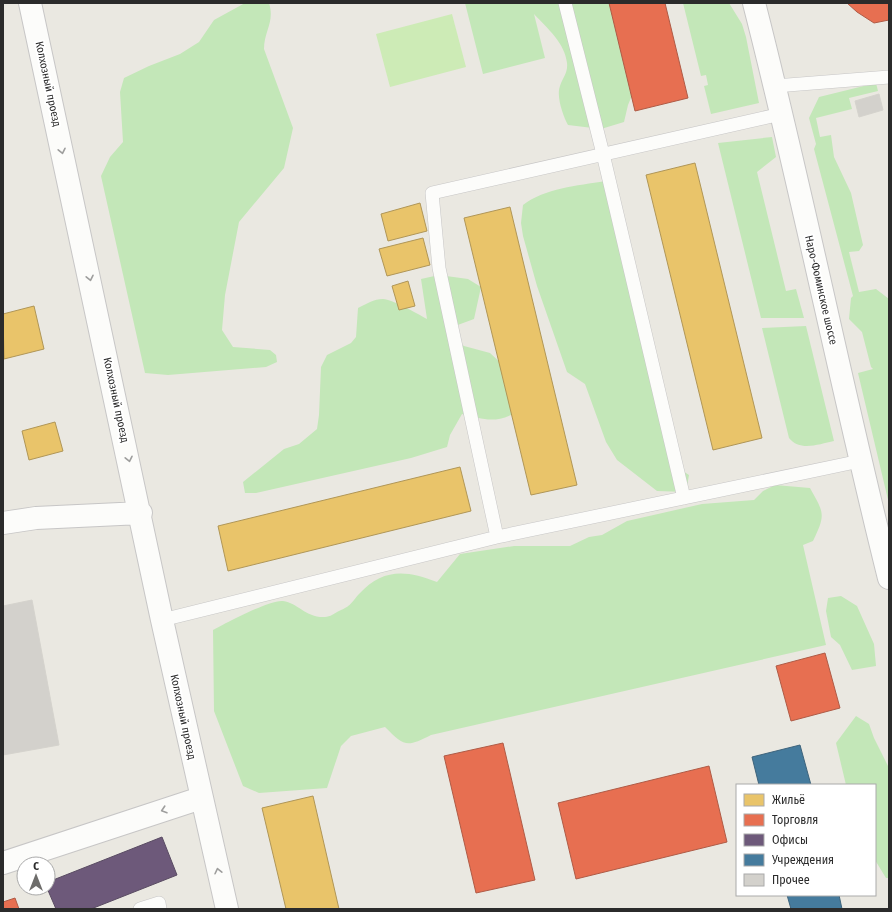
<svg xmlns="http://www.w3.org/2000/svg" width="892" height="912" viewBox="0 0 892 912" font-family="'Fira Sans Condensed',sans-serif">
	<style>
		.green { fill: #c3e7b8 }
		.pitch { fill: #cdebb6 }
		.homes { fill: #e9c46a; stroke: #b09657 }
		.shops { fill: #e76f51; stroke: #af5b46 }
		.offices { fill: #6d597a; stroke: #594b62 }
		.public { fill: #457b9d; stroke: #3d637b }
		.building { fill: #d3d1cc; stroke: #d5d3cd }
		.lines { fill: none; stroke-linecap: round; stroke-linejoin: round }
		.lane-casing { stroke: #c7c6c6; stroke-width: 14 }
		.street-casing { stroke: #c7c6c6; stroke-width: 24 }
		.secondary-casing { stroke: #c7c6c6; stroke-width: 24 }
		.lane { stroke: #fcfcfa; stroke-width: 13 }
		.street { stroke: #fcfcfa; stroke-width: 22 }
		.secondary { stroke: #fcfcfa; stroke-width: 22 }
		.oneway { stroke: #9e9e9d }
		.labels { text-anchor: middle; dominant-baseline: central; stroke-width: 4; stroke-linejoin: round; paint-order: stroke }
		.street-label { font-size: 11px; fill: #2b2b2b; stroke: #fff }
	</style>
	<rect width="100%" height="100%" fill="#eae8e1"/>
	<!-- green -->
	<path class="green" d="M 245,3 L 269,3 C 275,22 264,31 264,49 L 293,128 L 284,168 L 239,222 L 225,295 L 222,330 L 233,347 L 270,350 L 276,355 L 277,362 L 266,367 L 168,375 L 145,373 L 101,176 L 110,157 L 123,142 L 120,92 L 124,78 L 149,66 L 180,54 L 199,42 L 214,20 Z
		M 465,3 L 617,3 L 635,88 L 628,105 L 624,122 L 601,129 L 568,125 C 563,116 556,96 560,86 C 563,77 568,73 567,63 C 565,43 547,28 534,14 L 545,58 L 483,74 Z
		M 683,3 L 729,3 L 742,24 L 746,37 L 759,103 L 711,114 L 704,86 L 708,85 L 706,75 L 701,76 Z
		M 876,83 L 878,91 L 849,98 L 852,109 L 816,118 L 820,137 L 831,135 L 834,157 L 851,193 L 863,245 L 859,251 L 849,252 L 859,292 L 876,289 L 889,299 L 889,504 L 858,373 L 873,369 L 871,367 L 862,332 L 849,319 L 851,298 L 853,296 L 814,149 L 816,144 L 809,118 L 819,97 Z
		M 772,137 L 776,157 L 757,172 L 786,291 L 796,289 L 804,318 L 761,318 L 718,143 Z
		M 605,181 L 675,466 L 689,475 L 686,492 L 657,491 L 617,460 L 606,442 L 585,384 L 567,372 L 537,286 L 523,236 L 521,223 L 523,205 C 545,188 577,186 605,181 Z
		M 439,275 L 468,279 L 481,287 L 474,319 L 455,326 L 453,338 L 464,346 L 490,353 L 504,366 L 515,413 C 494,424 483,419 462,414 L 450,435 L 447,447 L 411,458 L 256,493 L 245,493 L 243,482 L 284,449 L 299,444 L 317,429 L 319,415 L 321,367 L 327,355 L 351,343 L 356,337 L 358,308 C 366,304 374,299 383,299 C 392,299 418,314 427,319 L 421,279 Z
		M 806,326 L 834,441 C 819,444 800,452 789,438 L 762,328 Z
		M 775,485 L 810,488 C 824,513 826,514 813,541 L 803,545 L 826,645 L 431,735 C 406,748 404,746 385,727 L 351,736 L 341,746 L 327,788 L 259,793 L 243,786 L 214,711 L 213,630 C 226,623 271,599 283,601 C 298,603 306,618 325,617 C 330,617 335,613 339,611 C 351,606 351,603 359,594 C 383,568 406,570 437,582 L 460,554 L 514,546 L 570,546 L 589,537 L 602,535 L 627,521 L 702,504 L 754,500 L 763,491 Z
		M 841,596 L 857,606 L 874,644 L 876,666 L 852,670 L 840,645 L 831,637 L 826,611 L 828,598 Z
		M 856,716 L 869,724 L 874,738 L 889,768 L 889,878 L 886,878 L 875,860 L 875,785 L 846,785 L 836,743 Z"/>
	<!-- pitch -->
	<path class="pitch" d="M 452,14 L 466,67 L 390,87 L 376,34 Z"/>
	<!-- homes -->
	<path class="homes" d="M 695,163 L 762,438 L 713,450 L 646,175 Z
		M 420,203 L 427,231 L 388,241 L 381,214 Z
		M 510,207 L 577,485 L 531,495 L 464,218 Z
		M 423,238 L 430,265 L 387,276 L 379,249 Z
		M 408,281 L 415,306 L 399,310 L 392,286 Z
		M 34,306 L 44,349 L 4,359 L 3,314 Z
		M 55,422 L 63,451 L 29,460 L 22,431 Z
		M 460,467 L 471,511 L 228,571 L 218,526 Z
		M 313,796 L 339,909 L 286,909 L 262,808 Z"/>
	<!-- shops -->
	<path class="shops" d="M 609,3 L 665,3 L 688,98 L 635,111 Z
		M 847,3 L 889,3 L 889,20 L 874,23 L 857,12 Z
		M 825,653 L 840,708 L 791,721 L 776,666 Z
		M 503,743 L 535,880 L 476,893 L 444,756 Z
		M 709,766 L 727,842 L 576,879 L 558,803 Z
		M 15,898 L 19,909 L 3,909 L 3,902 Z"/>
	<!-- offices -->
	<path class="offices" d="M 162,837 L 177,875 L 91,909 L 56,909 L 47,888 L 48,882 Z"/>
	<!-- public -->
	<path class="public" d="M 800,745 L 811,785 L 759,785 L 752,757 Z
		M 787,895 L 839,895 L 842,909 L 791,909 Z"/>
	<!-- building -->
	<path class="building" d="M 879,94 L 883,110 L 859,117 L 855,101 Z
		M 32,600 L 59,745 L 3,755 L 3,606 Z"/>
	<g class="lines">
		<defs>
			<path id="lane" d="M 565,3 L 603,154 L 684,498
				M 775,86 L 889,77
				M 781,114 L 432,193 L 439,268 L 497,537 L 860,461
				M 162,620 L 497,537
				M 140,909 L 159,903 L 160,909"/>
			<path id="street" d="M 30,3 L 162,620 L 227,909
				M 3,523 L 36,518 L 141,513
				M 3,863 L 201,798"/>
			<path id="secondary" d="M 754,3 C 803,194 841,387 889,578"/>
		</defs>
		<!-- lane casing -->
		<use href="#lane" class="lane-casing"/>
		<!-- street casing -->
		<use href="#street" class="street-casing"/>
		<!-- secondary casing -->
		<use href="#secondary" class="secondary-casing"/>
		<!-- lane -->
		<use href="#lane" class="lane"/>
		<!-- street -->
		<use href="#street" class="street"/>
		<!-- secondary -->
		<use href="#secondary" class="secondary"/>
	</g>
	<!-- one-way arrows -->
	<defs><path id="oneway-chevron" d="M-2-3.5L2.5 0L-2 3.5" fill="none" stroke-width="1.6" stroke-linecap="round" stroke-linejoin="round"/></defs>
	<g class="oneway">
		<use href="#oneway-chevron" transform="translate(62 151) rotate(78)"/>
		<use href="#oneway-chevron" transform="translate(90 278) rotate(78)"/>
		<use href="#oneway-chevron" transform="translate(129 459) rotate(78)"/>
		<use href="#oneway-chevron" transform="translate(164 810) rotate(162)"/>
		<use href="#oneway-chevron" transform="translate(218 871) rotate(-103)"/>
	</g>
	<g class="labels">
		<!-- street labels -->
		<g class="street-label">
			<text transform="translate(48 84) rotate(78)">Колхозный проезд</text>
			<text transform="translate(821 290) rotate(77)">Наро-Фоминское шоссе</text>
			<text transform="translate(116 400) rotate(78)">Колхозный проезд</text>
			<text transform="translate(183 717) rotate(78)">Колхозный проезд</text>
		</g>
	</g>
	<!-- border -->
	<rect width="892" height="912" fill="none" stroke="#2b2b2b" stroke-width="8"/>
	<!-- legend -->
	<rect x="736" y="784" width="140" height="112" fill="#ffffff" stroke="#aaaaaa"/>
	<rect x="744" y="794" width="20" height="12" fill="#e9c46a" stroke="#aaaaaa"/>
	<text x="772" y="804" font-size="12" fill="#2b2b2b">Жильё</text>
	<rect x="744" y="814" width="20" height="12" fill="#e76f51" stroke="#aaaaaa"/>
	<text x="772" y="824" font-size="12" fill="#2b2b2b">Торговля</text>
	<rect x="744" y="834" width="20" height="12" fill="#6d597a" stroke="#aaaaaa"/>
	<text x="772" y="844" font-size="12" fill="#2b2b2b">Офисы</text>
	<rect x="744" y="854" width="20" height="12" fill="#457b9d" stroke="#aaaaaa"/>
	<text x="772" y="864" font-size="12" fill="#2b2b2b">Учреждения</text>
	<rect x="744" y="874" width="20" height="12" fill="#d3d1cc" stroke="#aaaaaa"/>
	<text x="772" y="884" font-size="12" fill="#2b2b2b">Прочее</text>
	<!-- north arrow -->
	<g transform="translate(36 876)"><circle r="19" fill="#ffffff" stroke="#aaaaaa"/>
	<path d="M0-3L7 15L0 10L-7 15Z" fill="#6e6d6b"/>
	<text y="-6" font-size="11" font-weight="bold" text-anchor="middle" fill="#2b2b2b">С</text>
	</g>
</svg>
